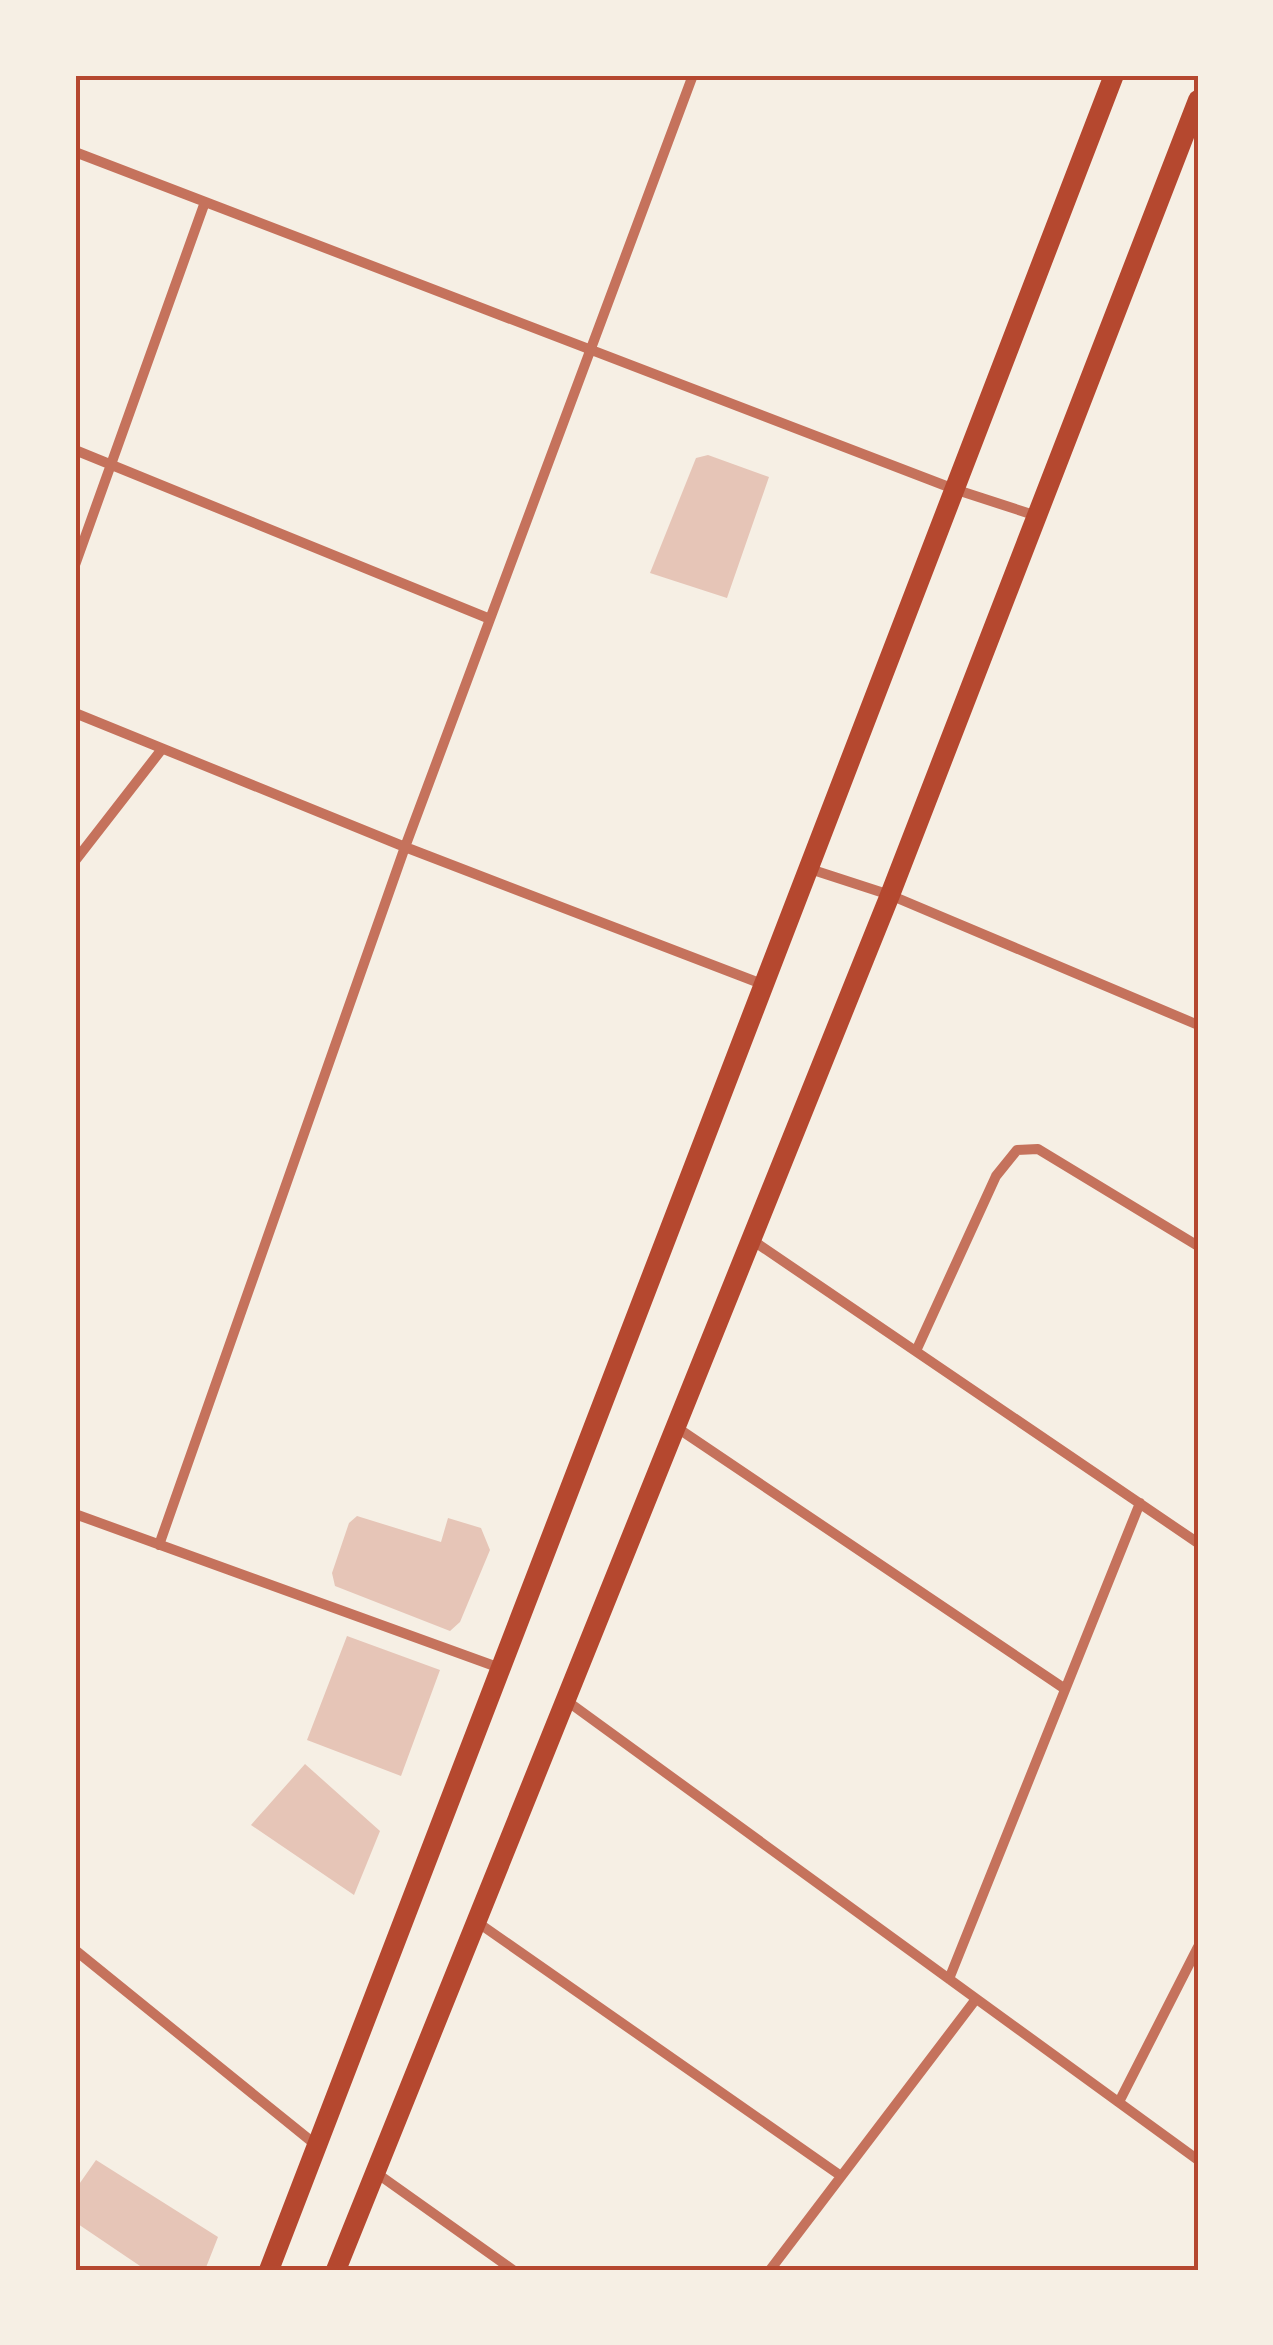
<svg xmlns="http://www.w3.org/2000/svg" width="1273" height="2345" viewBox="0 0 1273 2345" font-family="'Public Sans',sans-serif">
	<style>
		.building { fill: #e6c5b7 }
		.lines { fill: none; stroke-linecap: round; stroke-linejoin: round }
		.minor { stroke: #c5725c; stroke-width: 10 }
		.secondary { stroke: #b5482f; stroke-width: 20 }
		.neatline { fill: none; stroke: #b5482f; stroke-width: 4 }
	</style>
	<rect width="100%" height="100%" fill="#f6efe4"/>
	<!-- building -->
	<path class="building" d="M 708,455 L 769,477 L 727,598 L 650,573 L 696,458 Z
		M 357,1516 L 441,1542 L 448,1518 L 481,1528 L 490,1550 L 460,1622 L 450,1631 L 335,1586 L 332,1573 L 349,1523 Z
		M 347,1636 L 440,1670 L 401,1776 L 307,1740 Z
		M 305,1764 L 380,1831 L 354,1895 L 251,1825 Z
		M 96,2160 L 218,2237 L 205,2270 L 146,2270 L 75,2222 L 75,2190 Z"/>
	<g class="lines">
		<!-- minor -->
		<path class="minor" d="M 75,152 L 954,489 L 1037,516
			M 75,450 L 490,619
			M 75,565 L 205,202
			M 75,713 L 405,847 L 762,984
			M 75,861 L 162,749
			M 810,869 L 890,895 L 1198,1025
			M 752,1240 L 1198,1543
			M 916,1351 L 996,1176 L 1017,1150 L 1038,1149 L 1198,1246
			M 676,1427 L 1065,1689
			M 75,1514 L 500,1668
			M 159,1545 L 405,847 L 693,75
			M 567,1701 L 1198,2160
			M 477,1922 L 841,2176
			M 75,1950 L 316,2145
			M 949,1979 L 1140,1503
			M 1119,2102 L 1198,1947
			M 375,2172 L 513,2270
			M 770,2270 L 976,1999"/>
		<!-- secondary -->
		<path class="secondary" d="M 269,2270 L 1114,75
			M 336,2270 L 890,895 L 1198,100"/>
	</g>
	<!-- border -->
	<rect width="1273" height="2345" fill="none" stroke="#f6efe4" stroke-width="155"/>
	<rect x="78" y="78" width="1118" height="2190" class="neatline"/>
</svg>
